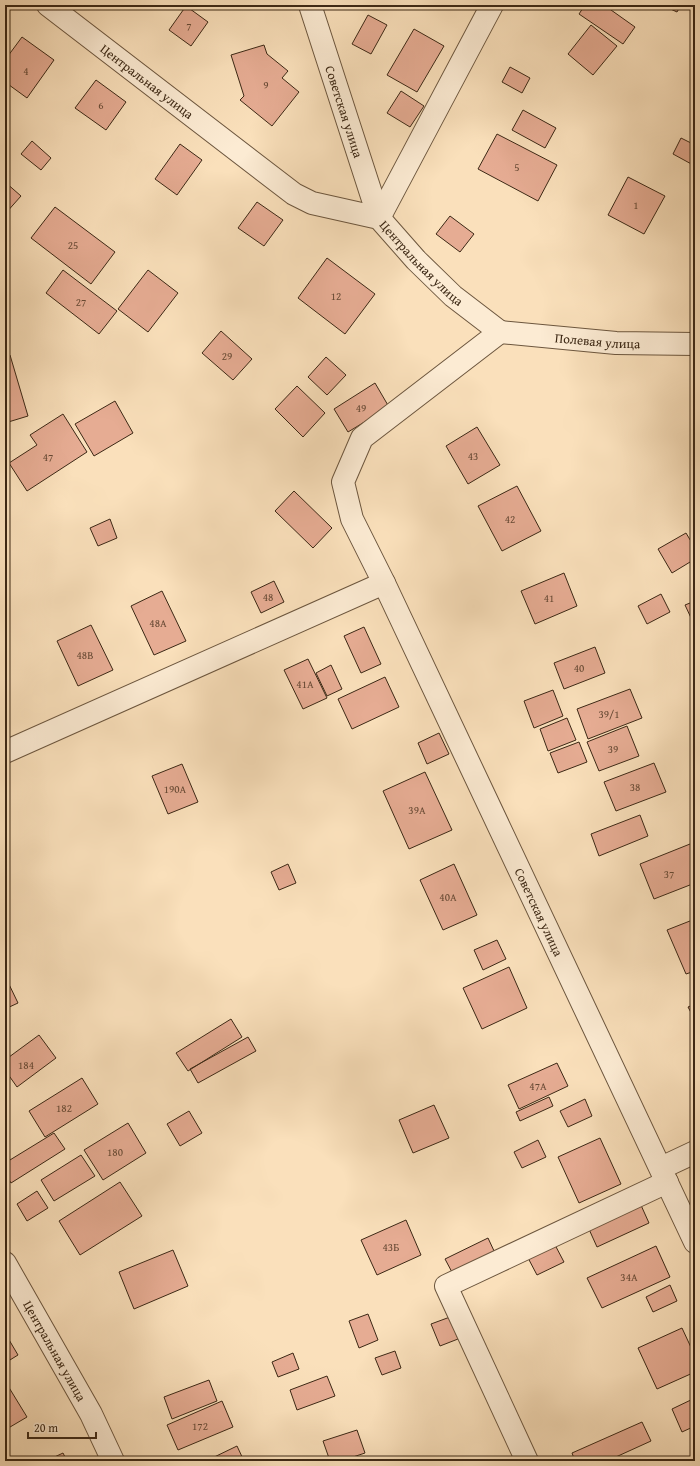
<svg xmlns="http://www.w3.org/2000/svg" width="700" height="1466" viewBox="0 0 700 1466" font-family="'Gentium Book Plus',serif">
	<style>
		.building { fill: #e6ac93; stroke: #3c2815 }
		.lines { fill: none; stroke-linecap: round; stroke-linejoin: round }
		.minor-casing { stroke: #6c563e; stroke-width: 24 }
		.minor { stroke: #fcebd3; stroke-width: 22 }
		.labels { text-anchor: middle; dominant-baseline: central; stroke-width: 3.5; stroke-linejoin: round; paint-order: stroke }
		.number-label { font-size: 11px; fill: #664934 }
		.street-label { font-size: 13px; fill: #3c2815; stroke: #fcebd3 }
	</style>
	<rect width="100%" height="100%" fill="#fae0bb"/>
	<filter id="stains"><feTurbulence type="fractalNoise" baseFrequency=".005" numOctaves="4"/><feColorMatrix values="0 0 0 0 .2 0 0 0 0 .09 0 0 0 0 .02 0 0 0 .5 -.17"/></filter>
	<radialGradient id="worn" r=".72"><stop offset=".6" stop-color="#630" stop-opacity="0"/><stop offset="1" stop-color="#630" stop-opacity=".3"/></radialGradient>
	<!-- building -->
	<path class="building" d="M 585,5 L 604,5 L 635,27 L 623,44 L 579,14 Z
		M 662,5 L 681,5 L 677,12 Z
		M 186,6 L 208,22 L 191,46 L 169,30 Z
		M 368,15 L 387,25 L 371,54 L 352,44 Z
		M 591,25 L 617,46 L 593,75 L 568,54 Z
		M 414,29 L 444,46 L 417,92 L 387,75 Z
		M 22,37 L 54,60 L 27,98 L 5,82 L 5,60 Z
		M 264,45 L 267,54 L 288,71 L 282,78 L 299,92 L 272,126 L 240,100 L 244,96 L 231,55 Z
		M 510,67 L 530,78 L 522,93 L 502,82 Z
		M 96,80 L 126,102 L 106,130 L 75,108 Z
		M 401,91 L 424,106 L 410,127 L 387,113 Z
		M 523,110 L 556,128 L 545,148 L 512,130 Z
		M 497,134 L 557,165 L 538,201 L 478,169 Z
		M 681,138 L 695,145 L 695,166 L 673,154 Z
		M 32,141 L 51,158 L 41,170 L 21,154 Z
		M 180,144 L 202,160 L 177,195 L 155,179 Z
		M 628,177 L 665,196 L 644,234 L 608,215 Z
		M 5,182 L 21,196 L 5,214 Z
		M 257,202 L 283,220 L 264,246 L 238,228 Z
		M 55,207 L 115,252 L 91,284 L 31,238 Z
		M 450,216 L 474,234 L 460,252 L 436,234 Z
		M 327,258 L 375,294 L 345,334 L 298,298 Z
		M 63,270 L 117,311 L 99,334 L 46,293 Z
		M 148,270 L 178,293 L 148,332 L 118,309 Z
		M 221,331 L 252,359 L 233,380 L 202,353 Z
		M 10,355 L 28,416 L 5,423 L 5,356 Z
		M 326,357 L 346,375 L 327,395 L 308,377 Z
		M 375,383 L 389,407 L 348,432 L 334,409 Z
		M 297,386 L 325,413 L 303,437 L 275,409 Z
		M 115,401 L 133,433 L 94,456 L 75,424 Z
		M 63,414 L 87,452 L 27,491 L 9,463 L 37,445 L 30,435 Z
		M 477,427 L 500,465 L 468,484 L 446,446 Z
		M 517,486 L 541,531 L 502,551 L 478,506 Z
		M 294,491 L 332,528 L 313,548 L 275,511 Z
		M 110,519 L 117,538 L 98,546 L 90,528 Z
		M 686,533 L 695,548 L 695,559 L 672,573 L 658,549 Z
		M 564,573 L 577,606 L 535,624 L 521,591 Z
		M 274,581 L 284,602 L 261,613 L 251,592 Z
		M 162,591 L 186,641 L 154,655 L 131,606 Z
		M 661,594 L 670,612 L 647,624 L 638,606 Z
		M 695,601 L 695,619 L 692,620 L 685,605 Z
		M 91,625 L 113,670 L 78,686 L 57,641 Z
		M 364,627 L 381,664 L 361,673 L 344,636 Z
		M 595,647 L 605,673 L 564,689 L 554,663 Z
		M 308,659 L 327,698 L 303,709 L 284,670 Z
		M 331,665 L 342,689 L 327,696 L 316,673 Z
		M 385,677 L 399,707 L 352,729 L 338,699 Z
		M 630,689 L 642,718 L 588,739 L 577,709 Z
		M 553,690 L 563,716 L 534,728 L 524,701 Z
		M 567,718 L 576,740 L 548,751 L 540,729 Z
		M 627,726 L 639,756 L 599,771 L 587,742 Z
		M 439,733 L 449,754 L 427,764 L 418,743 Z
		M 579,742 L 587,762 L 558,773 L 550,753 Z
		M 654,763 L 666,792 L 616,811 L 604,782 Z
		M 182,764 L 198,802 L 168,814 L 152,776 Z
		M 425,772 L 452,830 L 409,849 L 383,791 Z
		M 640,815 L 648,836 L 599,856 L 591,834 Z
		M 695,842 L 695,883 L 654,899 L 640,864 Z
		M 288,864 L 296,883 L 279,890 L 271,872 Z
		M 454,864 L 477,915 L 443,930 L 420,880 Z
		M 695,919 L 695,971 L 686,974 L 667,930 Z
		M 497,940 L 506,959 L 483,970 L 474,950 Z
		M 509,967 L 527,1008 L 482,1029 L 463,988 Z
		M 5,976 L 18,1003 L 5,1009 Z
		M 695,1004 L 695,1020 L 688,1007 Z
		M 231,1019 L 242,1037 L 188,1071 L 176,1053 Z
		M 39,1035 L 56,1058 L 17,1087 L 5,1070 L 5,1060 Z
		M 248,1037 L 256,1051 L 198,1083 L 190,1069 Z
		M 557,1063 L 568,1086 L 519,1109 L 508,1085 Z
		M 82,1078 L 98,1104 L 45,1137 L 29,1111 Z
		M 549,1097 L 553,1106 L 520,1121 L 516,1112 Z
		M 585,1099 L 592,1116 L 568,1127 L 560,1111 Z
		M 434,1105 L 449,1138 L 413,1153 L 399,1120 Z
		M 189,1111 L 202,1133 L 180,1146 L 167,1124 Z
		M 128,1123 L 146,1153 L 103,1180 L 84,1150 Z
		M 54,1133 L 65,1149 L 11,1183 L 5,1173 L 5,1163 Z
		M 600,1138 L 621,1184 L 579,1203 L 558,1157 Z
		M 538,1140 L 546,1157 L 522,1168 L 514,1152 Z
		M 81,1155 L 95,1176 L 54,1201 L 41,1180 Z
		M 120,1182 L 142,1216 L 80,1255 L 59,1221 Z
		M 37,1191 L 48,1208 L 27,1221 L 17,1204 Z
		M 640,1203 L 649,1223 L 597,1247 L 588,1227 Z
		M 406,1220 L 421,1255 L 377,1275 L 361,1240 Z
		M 488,1238 L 495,1253 L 453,1274 L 445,1259 Z
		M 554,1243 L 564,1262 L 537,1275 L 527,1256 Z
		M 656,1246 L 670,1277 L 602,1308 L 587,1278 Z
		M 173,1250 L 188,1286 L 134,1309 L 119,1272 Z
		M 670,1285 L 677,1301 L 653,1312 L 646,1297 Z
		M 368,1314 L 378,1340 L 359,1348 L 349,1321 Z
		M 450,1317 L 458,1339 L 440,1346 L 431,1324 Z
		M 682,1328 L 695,1356 L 695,1372 L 657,1389 L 638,1348 Z
		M 5,1333 L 18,1355 L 5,1363 Z
		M 395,1351 L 401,1368 L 382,1375 L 375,1358 Z
		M 293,1353 L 299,1369 L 278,1377 L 272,1362 Z
		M 327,1376 L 335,1396 L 297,1410 L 290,1390 Z
		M 209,1380 L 217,1401 L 172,1419 L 164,1397 Z
		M 5,1381 L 27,1417 L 5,1430 Z
		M 695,1398 L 695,1426 L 682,1432 L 672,1409 Z
		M 222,1401 L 233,1427 L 178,1450 L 167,1425 Z
		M 642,1422 L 651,1441 L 607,1461 L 575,1461 L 572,1453 Z
		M 357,1430 L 365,1453 L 341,1461 L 330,1461 L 323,1441 Z
		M 237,1446 L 244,1461 L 206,1461 Z
		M 63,1453 L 67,1461 L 46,1461 Z"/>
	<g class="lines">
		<defs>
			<g id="minor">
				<path id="s1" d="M 48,5 L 294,194 L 312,203 L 379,218 L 416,260 L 453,296 L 500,332 L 362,438 L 343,482 L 352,519 L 384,583 L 695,1242"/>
				<path id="s2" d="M 310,5 L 379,218"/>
				<path d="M 379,218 L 492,5"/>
				<path id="s3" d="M 500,332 L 616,343 L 695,344"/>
				<path d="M 5,752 L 384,583"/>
				<path d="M 661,1168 L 695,1152"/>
				<path id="s4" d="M 5,1263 L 91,1414 L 113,1461"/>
				<path d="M 527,1461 L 446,1286 L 667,1182"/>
			</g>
		</defs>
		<!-- minor casing -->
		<use href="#minor" class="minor-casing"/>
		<!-- minor -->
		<use href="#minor" class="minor"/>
	</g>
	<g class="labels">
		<!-- number labels -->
		<g class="number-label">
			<text x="189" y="26">7</text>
			<text x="26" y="71">4</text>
			<text x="266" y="85">9</text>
			<text x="101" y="105">6</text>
			<text x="517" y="167">5</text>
			<text x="636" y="205">1</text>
			<text x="73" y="245">25</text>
			<text x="336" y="296">12</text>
			<text x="81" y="302">27</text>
			<text x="227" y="356">29</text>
			<text x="361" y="408">49</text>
			<text x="473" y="456">43</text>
			<text x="48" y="457">47</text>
			<text x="510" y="519">42</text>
			<text x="268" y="597">48</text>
			<text x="549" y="598">41</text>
			<text x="158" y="623">48А</text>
			<text x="85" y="655">48В</text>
			<text x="579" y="668">40</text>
			<text x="305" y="684">41А</text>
			<text x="609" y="714">39/1</text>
			<text x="613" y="749">39</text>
			<text x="635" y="787">38</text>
			<text x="175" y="789">190А</text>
			<text x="417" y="810">39А</text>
			<text x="669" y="874">37</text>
			<text x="448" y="897">40А</text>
			<text x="26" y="1065">184</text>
			<text x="538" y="1086">47А</text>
			<text x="64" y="1108">182</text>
			<text x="115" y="1152">180</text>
			<text x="391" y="1247">43Б</text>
			<text x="629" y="1277">34А</text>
			<text x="200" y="1426">172</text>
		</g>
		<!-- street labels -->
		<g class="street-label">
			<text stroke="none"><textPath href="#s1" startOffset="125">Центральная улица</textPath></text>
			<text stroke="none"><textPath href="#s2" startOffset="112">Советская улица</textPath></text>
			<text stroke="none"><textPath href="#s1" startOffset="461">Центральная улица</textPath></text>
			<text stroke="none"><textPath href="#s3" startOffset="98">Полевая улица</textPath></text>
			<text stroke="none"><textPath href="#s1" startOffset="1261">Советская улица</textPath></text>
			<text stroke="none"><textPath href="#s4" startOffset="101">Центральная улица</textPath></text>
		</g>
	</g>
	<!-- margin -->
	<rect width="700" height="1466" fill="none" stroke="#fae0bb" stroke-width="20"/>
	<rect x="6" y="6" width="688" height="1454" fill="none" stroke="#3c2815" stroke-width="2"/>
	<rect x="10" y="10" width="680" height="1446" fill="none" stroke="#3c2815"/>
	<!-- scale -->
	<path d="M28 1432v6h68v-6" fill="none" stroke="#3c2815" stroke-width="2"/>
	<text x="34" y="1432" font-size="12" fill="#3c2815" stroke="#fcebd3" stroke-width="3" paint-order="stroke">20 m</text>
	<rect width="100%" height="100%" filter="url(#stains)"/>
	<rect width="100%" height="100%" fill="url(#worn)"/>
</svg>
